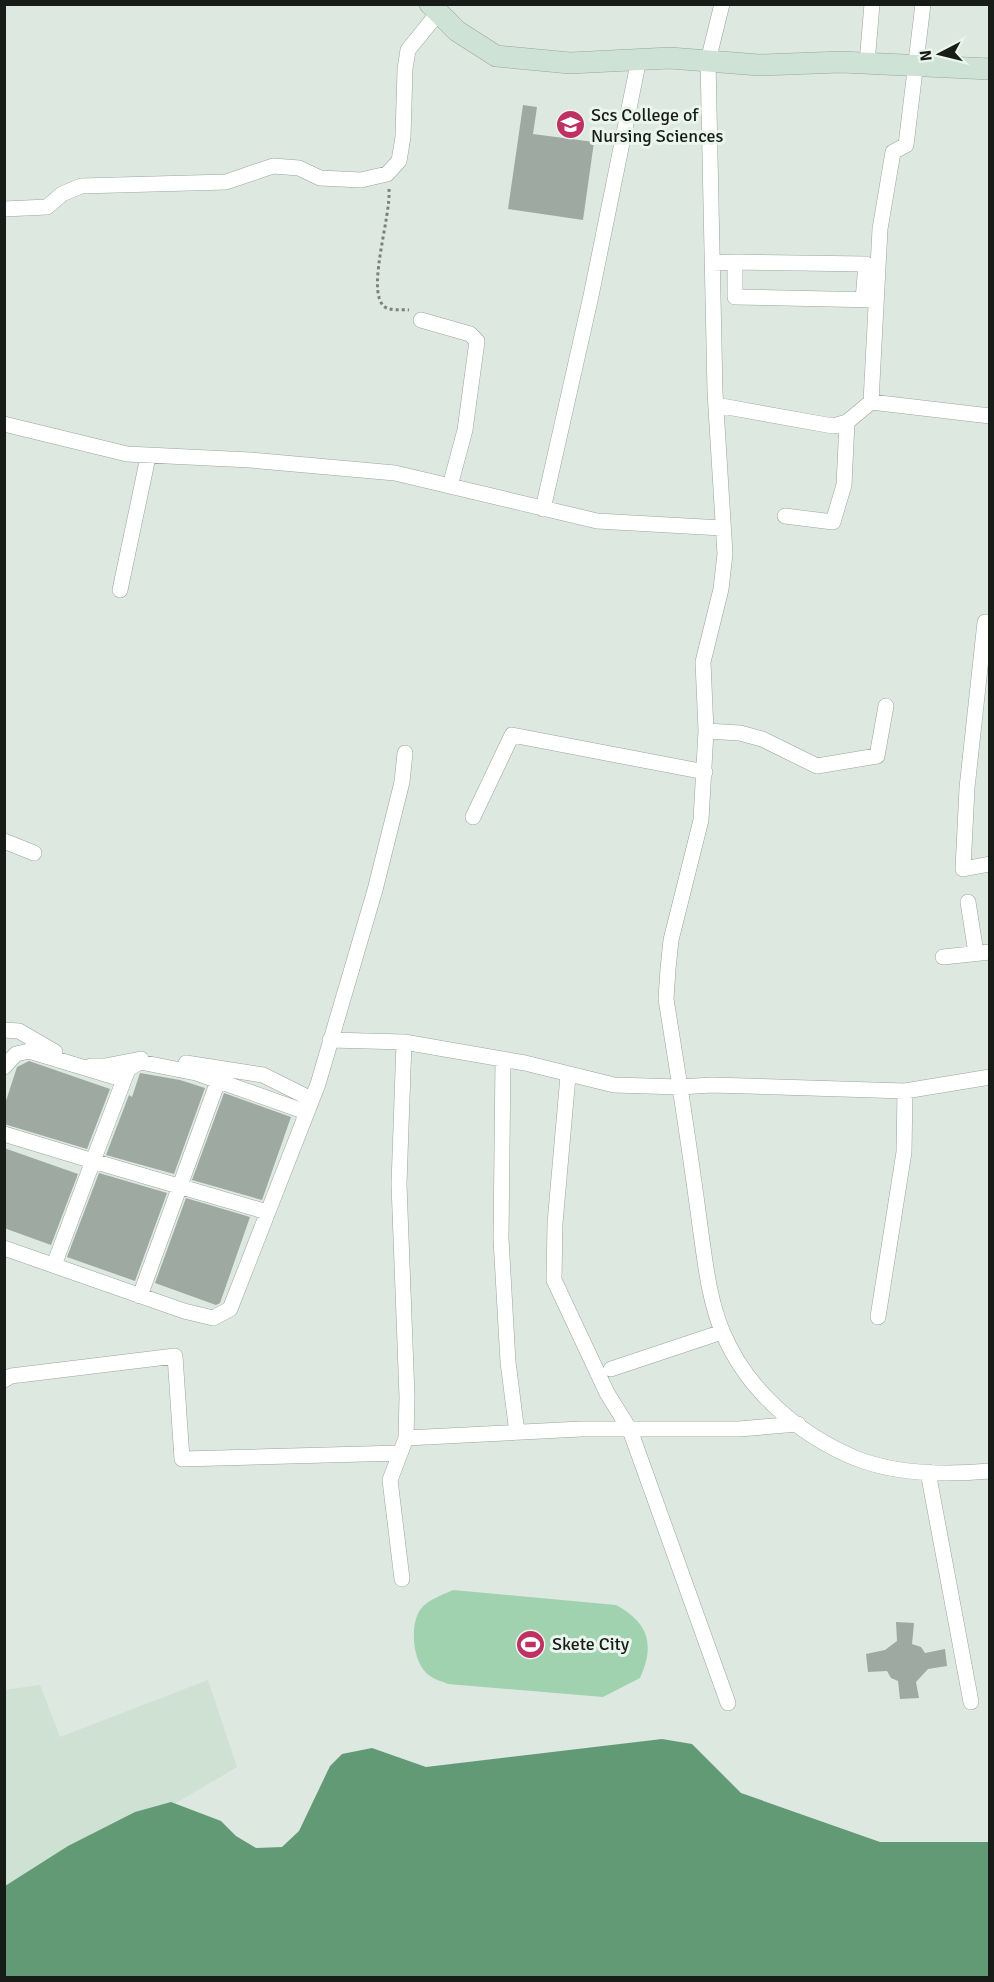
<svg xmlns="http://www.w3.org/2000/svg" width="994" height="1982" viewBox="0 0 994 1982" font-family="Signika,sans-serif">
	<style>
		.built { fill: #cee1d3 }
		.green { fill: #a0d2b0 }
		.water { fill: #639a76 }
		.building { fill: #9ea9a1 }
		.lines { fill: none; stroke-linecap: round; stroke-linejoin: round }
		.street-casing { stroke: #9aa59d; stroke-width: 16 }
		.secondary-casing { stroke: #9aa59d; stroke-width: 22 }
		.path { stroke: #7b827d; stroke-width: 3; stroke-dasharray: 3 3; stroke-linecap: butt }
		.street { stroke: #fff; stroke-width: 15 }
		.secondary { stroke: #cee3d6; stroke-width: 21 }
		.labels { text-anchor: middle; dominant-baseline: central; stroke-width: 6; stroke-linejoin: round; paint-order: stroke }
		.poi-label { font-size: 18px; fill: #181c19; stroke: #eaf6ed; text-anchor: start }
	</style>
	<rect width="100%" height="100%" fill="#dde8e0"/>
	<!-- built -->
	<path class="built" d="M 208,1680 L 237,1767 L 5,1904 L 4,1690 L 40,1685 L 60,1737 Z"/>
	<!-- green -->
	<path class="green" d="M 453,1590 L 616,1605 C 649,1623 655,1645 640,1678 L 603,1697 L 448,1684 C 442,1681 435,1680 430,1676 C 413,1665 409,1627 420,1610 C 427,1600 442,1595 453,1590 Z"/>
	<!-- water -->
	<path class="water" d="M 662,1739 L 692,1744 L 741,1793 L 880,1842 L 989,1842 L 989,1977 L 5,1977 L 5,1886 L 68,1846 L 135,1812 L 171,1802 L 221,1821 L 236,1836 L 256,1848 L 282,1847 L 299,1831 L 330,1766 L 342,1754 L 372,1748 L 426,1767 Z"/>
	<!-- building -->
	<path class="building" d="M 523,105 L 537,107 L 533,134 L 594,142 L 583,220 L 508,209 Z
		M 29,1061 L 110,1089 L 87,1149 L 4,1124 L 4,1107 L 17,1067 Z
		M 140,1073 L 180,1080 L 205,1088 L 174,1174 L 106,1155 L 129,1095 L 132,1097 Z
		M 224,1093 L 291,1117 L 262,1200 L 192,1180 Z
		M 4,1148 L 78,1174 L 51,1245 L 4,1228 Z
		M 99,1173 L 167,1193 L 135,1281 L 67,1257 Z
		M 186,1198 L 250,1217 L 220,1303 L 216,1305 L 155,1283 Z
		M 896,1622 L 914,1623 L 912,1644 L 921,1647 L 925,1653 L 945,1649 L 947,1666 L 928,1669 L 916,1682 L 919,1698 L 900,1699 L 898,1681 L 891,1678 L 887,1671 L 868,1672 L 866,1654 L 885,1650 L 897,1641 Z"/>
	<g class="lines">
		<defs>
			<path id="street" d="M 867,63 L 872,4
				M 4,209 L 47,207 L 62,194 L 81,186 L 226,182 L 273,166 L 299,168 L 320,178 L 361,180 L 387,174 L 399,161 L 403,137 L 405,69 L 408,50 L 438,13
				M 735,262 L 866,264 L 863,300
				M 712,263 L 735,262 L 735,297 L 876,300
				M 421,320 L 470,334 L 477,341 L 465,430 L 450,486
				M 871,402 L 990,416
				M 716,405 L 833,426 L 847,422 L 871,402 L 880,229 L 893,152 L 906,145 L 923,4
				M 4,424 L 127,454 L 250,460 L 395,473 L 597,521 L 722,528
				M 543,509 L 591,296 L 639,59
				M 785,516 L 833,522 L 844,485 L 847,422
				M 120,590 L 148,457
				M 985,622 L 967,788 L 963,869 L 990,864
				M 706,731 L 740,733 L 762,739 L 817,766 L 877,756 L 886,706
				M 473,817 L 512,735 L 705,772
				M 4,841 L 34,853
				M 968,902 L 976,953
				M 943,957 L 990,952
				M 4,1030 L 19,1031 L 55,1052
				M 330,1040 L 404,1042 L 525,1063 L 614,1085 L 680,1087 L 666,999 L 668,969 L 671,940 L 701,820 L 706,731 L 703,662 L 721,589 L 725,554 L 715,392 L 708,61 L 722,4
				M 503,1060 L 501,1239 L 508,1362 L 517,1433
				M 186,1063 L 263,1075 L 311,1099
				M 91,1066 L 105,1066 L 141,1059
				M 4,1067 L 16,1054 L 29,1051 L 115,1077 L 140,1062 L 196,1073 L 306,1112
				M 568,1076 L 555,1223 L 554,1280 L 607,1393 L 630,1430 L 728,1703
				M 990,1077 L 905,1091 L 712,1085 L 680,1087 C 687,1133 694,1180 700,1226 C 705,1261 709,1301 723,1333 C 747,1390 798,1434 855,1458 C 895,1474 947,1475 990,1471
				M 4,1134 L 93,1161 L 127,1072
				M 4,1248 L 184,1311 L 213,1318 L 230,1309 L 318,1084 L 375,890 L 402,782 L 405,753
				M 54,1265 L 93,1161 L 267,1212
				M 140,1296 L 218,1081
				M 878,1317 L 904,1152 L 905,1091
				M 611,1369 L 722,1332
				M 4,1380 L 11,1376 L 175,1356 L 182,1459 L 400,1453
				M 406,1438 L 581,1429 L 739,1429 L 798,1424
				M 928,1472 L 971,1702
				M 402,1579 L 390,1480 L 406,1438 L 407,1397 L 399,1184 L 404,1042"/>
			<path id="secondary" d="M 430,4 L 457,31 L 496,56 L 570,63 L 670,58 L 759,65 L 841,62 L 990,69"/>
		</defs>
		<!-- street casing -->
		<use href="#street" class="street-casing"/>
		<!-- secondary casing -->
		<use href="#secondary" class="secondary-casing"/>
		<!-- path -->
		<path class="path" d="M 389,189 C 391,216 368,285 382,304 C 387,312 401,309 409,310"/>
		<!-- street -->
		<use href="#street" class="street"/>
		<!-- secondary -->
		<use href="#secondary" class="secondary"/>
	</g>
	<!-- icons -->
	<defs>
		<symbol id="university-disc" viewBox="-11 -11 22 22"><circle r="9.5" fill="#be3162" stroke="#eaf6ed"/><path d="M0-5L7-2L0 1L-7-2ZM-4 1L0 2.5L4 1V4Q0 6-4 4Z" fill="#fff"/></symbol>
		<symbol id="stadium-disc" viewBox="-11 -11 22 22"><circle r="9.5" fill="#be3162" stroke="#eaf6ed"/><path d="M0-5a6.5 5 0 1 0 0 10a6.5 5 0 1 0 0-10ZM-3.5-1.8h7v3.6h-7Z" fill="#fff"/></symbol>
	</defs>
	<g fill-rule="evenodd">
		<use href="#university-disc" x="554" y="108" width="33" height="33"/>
		<use href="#stadium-disc" x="514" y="1628" width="33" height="33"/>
	</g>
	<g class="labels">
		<!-- poi labels -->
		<g class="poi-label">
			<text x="591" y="115">Scs College of<tspan x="591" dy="21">Nursing Sciences</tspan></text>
			<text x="552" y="1644">Skete City</text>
		</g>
	</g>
	<!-- border -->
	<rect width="994" height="1982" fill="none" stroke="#181c19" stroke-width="12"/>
	<!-- north arrow -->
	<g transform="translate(940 54) rotate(263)" stroke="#eaf6ed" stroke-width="4.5" paint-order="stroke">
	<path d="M0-4.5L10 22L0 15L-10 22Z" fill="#181c19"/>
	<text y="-9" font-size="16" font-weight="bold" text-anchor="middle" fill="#181c19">N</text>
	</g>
</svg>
